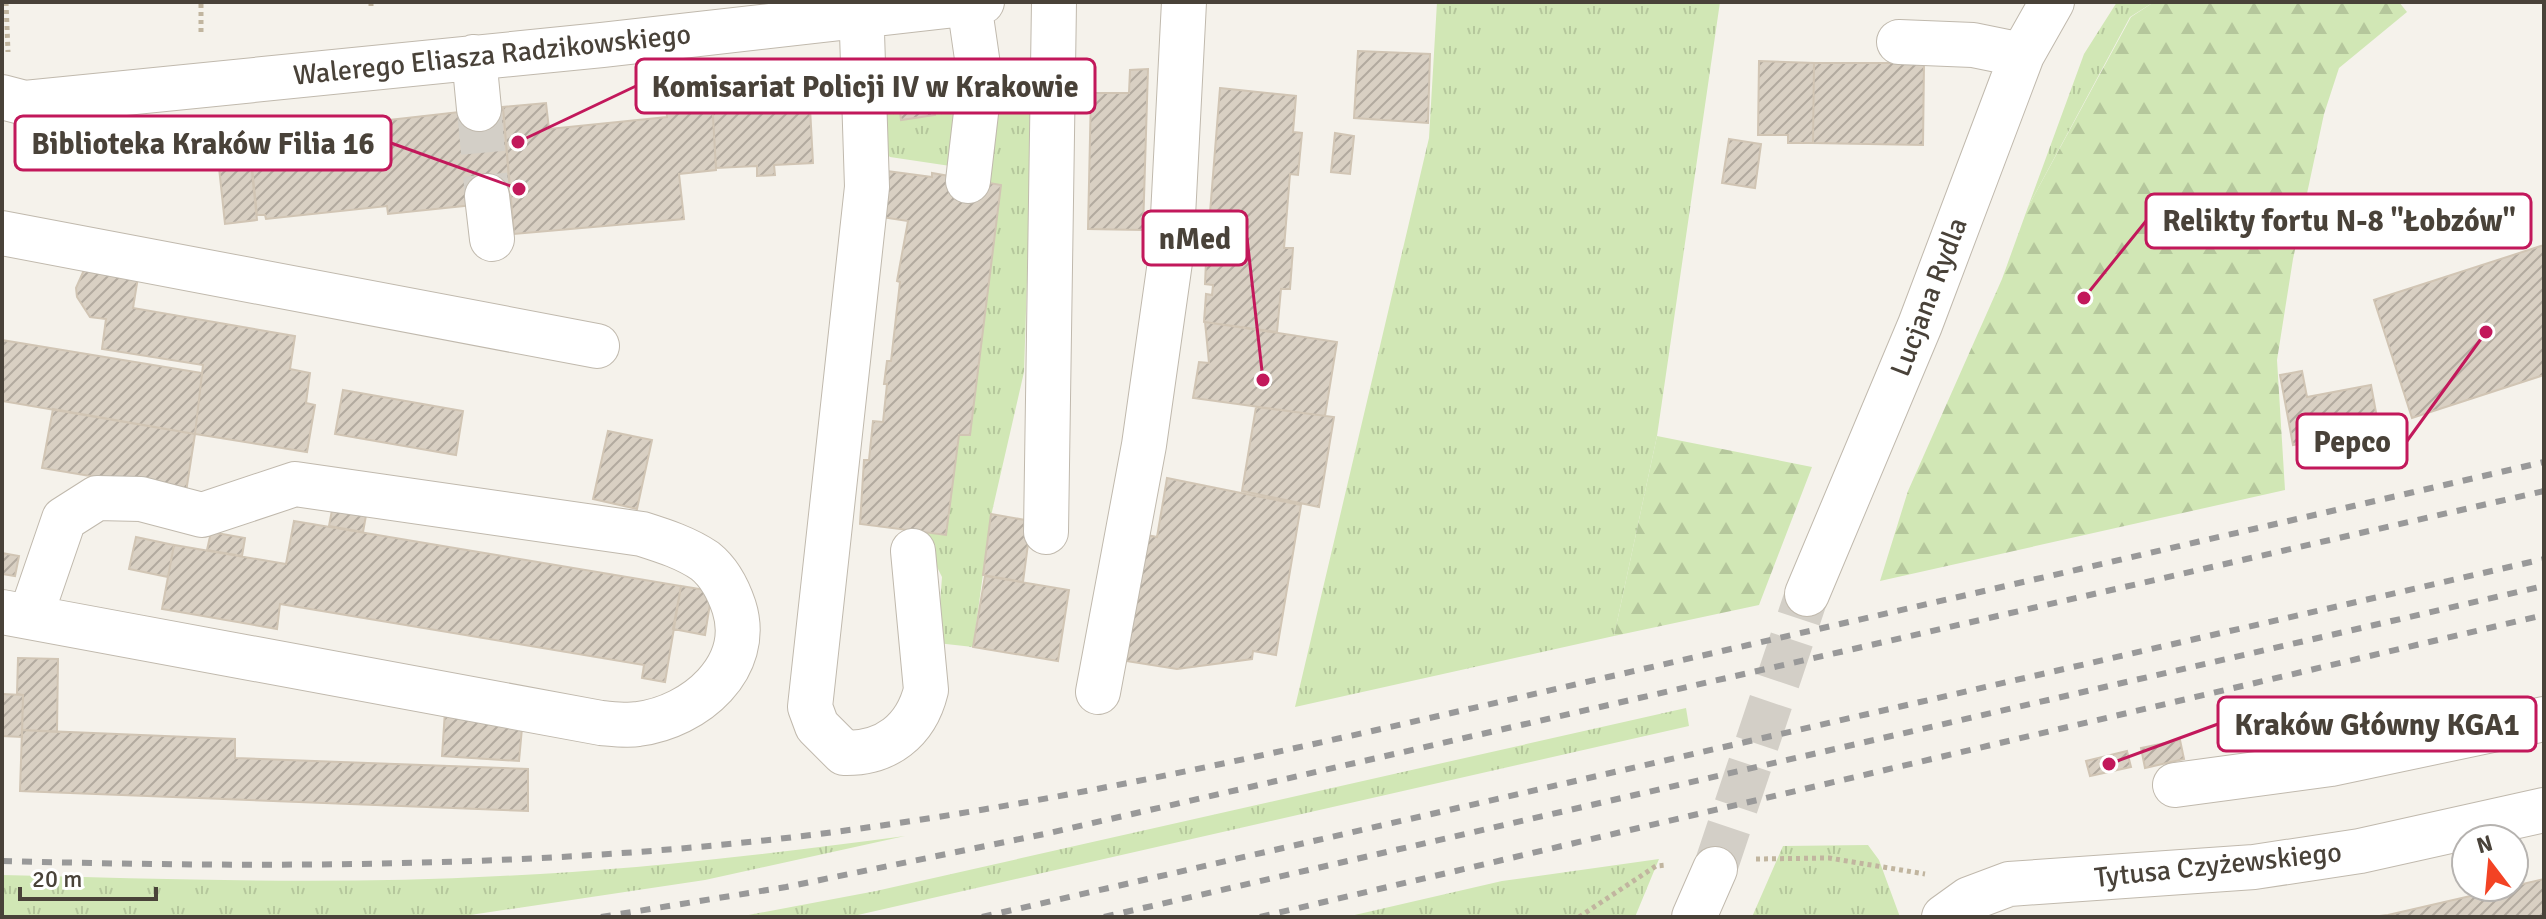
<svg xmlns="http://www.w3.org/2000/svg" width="2546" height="919" viewBox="0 0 2546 919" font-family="Signika,sans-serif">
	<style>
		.grass { fill: url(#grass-tufts) }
		.forest { fill: url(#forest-firs) }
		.building { fill: url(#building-hatch); stroke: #d1c5b4; stroke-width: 2 }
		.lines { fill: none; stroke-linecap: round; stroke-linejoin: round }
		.minor-tunnel { stroke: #d3cfc7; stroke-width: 44; stroke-dasharray: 44 22; stroke-linecap: butt }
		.minor-casing { stroke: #c0b9ad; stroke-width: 46 }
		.path { stroke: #c1b59f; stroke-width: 5; stroke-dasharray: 4 4; stroke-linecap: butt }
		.minor { stroke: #fff; stroke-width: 44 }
		.rail { stroke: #999; stroke-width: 6; stroke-dasharray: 10 10; stroke-linecap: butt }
		.labels { text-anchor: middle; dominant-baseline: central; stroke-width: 6; stroke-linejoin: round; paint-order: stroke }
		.street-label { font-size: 28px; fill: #494239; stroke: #fff }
		.leader { fill: none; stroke: #c2185b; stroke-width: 3 }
		.callout-dot { fill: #c2185b; stroke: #fff; stroke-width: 3 }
		.callout { fill: #fff; stroke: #c2185b; stroke-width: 3 }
		.callout-label { font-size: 30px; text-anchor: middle; font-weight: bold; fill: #494239 }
	</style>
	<defs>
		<pattern id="grass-tufts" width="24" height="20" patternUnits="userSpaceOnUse" patternTransform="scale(2)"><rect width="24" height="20" fill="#d1e7b5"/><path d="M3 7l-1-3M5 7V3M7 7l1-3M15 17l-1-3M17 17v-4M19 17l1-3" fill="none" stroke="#b5c79c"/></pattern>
		<pattern id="forest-firs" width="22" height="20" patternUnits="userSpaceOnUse" patternTransform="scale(2)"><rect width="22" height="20" fill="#d1e7b5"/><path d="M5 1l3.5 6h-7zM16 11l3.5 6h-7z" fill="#b5c79c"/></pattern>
		<pattern id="building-hatch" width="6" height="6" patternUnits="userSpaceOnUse" patternTransform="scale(2)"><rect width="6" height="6" fill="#d9d0c3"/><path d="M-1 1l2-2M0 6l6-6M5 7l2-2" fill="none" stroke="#b2aa9f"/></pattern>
	</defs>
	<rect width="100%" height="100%" fill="#f5f2eb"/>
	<!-- grass -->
	<path class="grass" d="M 1437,2 L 1720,2 L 1657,436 L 1614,636 L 1295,707 L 1429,138 Z
		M 2117,2 L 2154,2 L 2130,17 L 2028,207 L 2084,54 Z
		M 1034,66 L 1024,372 L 991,516 L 973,647 L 937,643 L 942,577 L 919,531 L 946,534 L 959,435 L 970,435 L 981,182 L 991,70 Z
		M 970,73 L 957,167 L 890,157 L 881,148 L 879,81 Z
		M 1686,708 L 1689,726 L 849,917 L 738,917 L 876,891 Z
		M 905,836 L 705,880 L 457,917 L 2,917 L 2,875 C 168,879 334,885 500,876 C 636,870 770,854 905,836 Z
		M 1868,845 L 1879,860 L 1900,917 L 1752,917 L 1783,846 Z
		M 1659,859 L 1635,917 L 1346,917 L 1502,881 Z"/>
	<!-- forest -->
	<path class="forest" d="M 2154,2 L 2399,2 L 2407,12 L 2339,68 L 2324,114 L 2293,259 L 2277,360 L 2285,490 L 1880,581 L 1908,491 L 2002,279 L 2028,207 L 2131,17 Z
		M 1657,436 L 1812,467 L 1759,605 L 1614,636 Z"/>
	<!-- building -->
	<path class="building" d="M 1358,51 L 1430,54 L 1428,123 L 1354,118 Z
		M 1759,61 L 1814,63 L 1813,143 L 1788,143 L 1788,135 L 1758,135 Z
		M 1814,63 L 1924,63 L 1923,145 L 1813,143 Z
		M 1148,69 L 1143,230 L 1088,229 L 1091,93 L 1129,93 L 1130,70 Z
		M 932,84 L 935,115 L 901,120 L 897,88 Z
		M 1220,88 L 1296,96 L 1293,132 L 1302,133 L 1298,175 L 1290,174 L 1284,248 L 1293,248 L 1290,289 L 1281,289 L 1277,332 L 1204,322 L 1206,294 L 1212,295 L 1213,285 L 1205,284 L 1206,261 L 1215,262 L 1215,251 L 1207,250 Z
		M 809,89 L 813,163 L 774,165 L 775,175 L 757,176 L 757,166 L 716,168 L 712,99 Z
		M 712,99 L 716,170 L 679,174 L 684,219 L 514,234 L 503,107 L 546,103 L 549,129 L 667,117 L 666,104 Z
		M 503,107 L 510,192 L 472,196 L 473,205 L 388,214 L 387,206 L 266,219 L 265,215 L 257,215 L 249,139 L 257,138 L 257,135 Z
		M 1335,133 L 1354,136 L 1350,174 L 1331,172 Z
		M 248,135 L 257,220 L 225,224 L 216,139 Z
		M 1729,139 L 1761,144 L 1755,188 L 1722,183 Z
		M 887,171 L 932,177 L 932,173 L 1001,185 L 970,435 L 959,435 L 946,535 L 860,524 L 864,460 L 869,460 L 873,421 L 883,422 L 887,384 L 884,384 L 887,361 L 891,361 L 900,282 L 897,281 L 908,221 L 881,217 Z
		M 2544,245 L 2544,375 L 2412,418 L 2374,300 Z
		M 84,270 L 139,271 L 133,308 L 295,336 L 290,369 L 310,373 L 306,403 L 315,405 L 307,452 L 195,434 L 203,365 L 102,349 L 106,319 L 90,317 L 77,297 L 76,288 Z
		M 1205,322 L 1337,342 L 1325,416 L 1193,398 L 1199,362 L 1209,363 Z
		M 2,340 L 202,373 L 195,434 L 2,401 Z
		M 2302,371 L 2307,397 L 2371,385 L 2379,429 L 2293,445 L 2280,375 Z
		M 343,390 L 463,411 L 456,455 L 335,434 Z
		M 1256,407 L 1334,417 L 1319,507 L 1242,491 Z
		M 53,409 L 195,434 L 186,492 L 42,468 Z
		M 608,431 L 652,440 L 637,509 L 593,499 Z
		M 1167,478 L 1301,505 L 1276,655 L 1253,651 L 1252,659 L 1177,669 L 1126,661 L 1147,535 L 1157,537 Z
		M 333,505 L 367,510 L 363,532 L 329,526 Z
		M 991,514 L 1031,521 L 1023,582 L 983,575 Z
		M 294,521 L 681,586 L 665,682 L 642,678 L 644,665 L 280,604 L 277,629 L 162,609 L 174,545 L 286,564 Z
		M 211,532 L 245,538 L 242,556 L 207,550 Z
		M 136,537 L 174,545 L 168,577 L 129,569 Z
		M 2,553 L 19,556 L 15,576 L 2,574 Z
		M 985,576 L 1069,590 L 1058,661 L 973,647 Z
		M 681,586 L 712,591 L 705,635 L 673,629 Z
		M 18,658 L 58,659 L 57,732 L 22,730 L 23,695 L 17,694 Z
		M 2,694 L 23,695 L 22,737 L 2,736 Z
		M 445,711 L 523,717 L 519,761 L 442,756 Z
		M 22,730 L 235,739 L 235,758 L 528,769 L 528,811 L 20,791 Z
		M 2180,740 L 2184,759 L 2145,768 L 2141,748 Z
		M 2127,751 L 2131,767 L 2090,776 L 2086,761 Z
		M 2544,879 L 2544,917 L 2371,917 L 2388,915 Z"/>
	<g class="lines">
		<!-- minor-tunnel -->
		<path class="minor-tunnel" d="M 479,109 L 487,196
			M 1715,869 L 1807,594"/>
		<defs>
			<path id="minor" d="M 861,2 L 867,187 L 810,707 L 817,726 L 844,753 C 886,754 916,731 926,690 L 913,551
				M 1899,42 L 1973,45 L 2022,55
				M 474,57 L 479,109
				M 2,97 L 25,103 L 602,45 L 982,2
				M 968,181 L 980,79 L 969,3
				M 487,196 L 492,239
				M 2,233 L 597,346
				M 1046,532 L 1054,2
				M 1807,594 L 1920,325 L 2022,55 L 2052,2
				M 2,612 L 601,723 C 613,724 627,726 638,724 C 695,717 753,667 734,607 C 728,589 720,573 705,561 C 686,548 664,541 642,534 L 295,484 L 202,515 L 141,499 L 97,498 L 64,519 L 31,615
				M 1098,692 L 1144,445 L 1171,255 L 1184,2
				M 2175,785 L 2331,764 L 2544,719
				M 1694,917 L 1715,869
				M 1944,917 L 1969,899 L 2009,884 L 2254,867 L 2360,851 L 2544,810"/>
		</defs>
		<!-- minor casing -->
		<use href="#minor" class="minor-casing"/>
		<!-- path -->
		<path class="path" d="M 6,2 L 8,52
			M 371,2 L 371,10
			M 201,32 L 201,2
			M 1756,859 L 1829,858 L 1925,874
			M 1579,917 L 1656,866 L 1667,865"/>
		<!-- minor -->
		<use href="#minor" class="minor"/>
		<!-- rail -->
		<path class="rail" d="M 2,861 C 275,868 548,868 819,834 C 1085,800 1346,737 1608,677 C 1920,606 2232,534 2544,462
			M 601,917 L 786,887 L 1049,833 L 2544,491
			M 982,917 L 2544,559
			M 1104,917 L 2544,586
			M 1260,917 L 2544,615"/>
	</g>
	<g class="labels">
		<!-- street labels -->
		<g class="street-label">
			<text transform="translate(492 55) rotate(-6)">Walerego Eliasza Radzikowskiego</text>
			<text transform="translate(1929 297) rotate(-69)">Lucjana Rydla</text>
			<text transform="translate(2218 865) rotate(-6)">Tytusa Czyżewskiego</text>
		</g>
	</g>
	<!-- callouts -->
	<path class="leader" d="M518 142L636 86M519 189L391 143M2084 298L2146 221M1263 380L1247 238M2486 332L2407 441M2109 764L2218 724"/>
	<g class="callout-dot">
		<circle cx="518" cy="142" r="8"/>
		<circle cx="519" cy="189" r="8"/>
		<circle cx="2084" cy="298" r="8"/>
		<circle cx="1263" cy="380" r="8"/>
		<circle cx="2486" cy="332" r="8"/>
		<circle cx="2109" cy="764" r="8"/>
	</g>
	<g class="callout">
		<rect x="636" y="59" width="459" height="54" rx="8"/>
		<rect x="15" y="116" width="376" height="54" rx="8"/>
		<rect x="2146" y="194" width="385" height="54" rx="8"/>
		<rect x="1143" y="211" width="104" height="54" rx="8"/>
		<rect x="2297" y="414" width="110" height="54" rx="8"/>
		<rect x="2218" y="697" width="318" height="54" rx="8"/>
	</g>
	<g class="callout-label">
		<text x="865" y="97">Komisariat Policji IV w Krakowie</text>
		<text x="203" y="154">Biblioteka Kraków Filia 16</text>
		<text x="2339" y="231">Relikty fortu N-8 "Łobzów"</text>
		<text x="1195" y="249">nMed</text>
		<text x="2352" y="452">Pepco</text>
		<text x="2377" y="735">Kraków Główny KGA1</text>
	</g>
	<!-- border -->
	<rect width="2546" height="919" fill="none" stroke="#494239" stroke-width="8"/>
	<!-- north arrow -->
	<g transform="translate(2490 863) rotate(344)"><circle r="38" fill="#ffffff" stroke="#b6b3b0" stroke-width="2"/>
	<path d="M0-6L14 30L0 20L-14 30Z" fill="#f34324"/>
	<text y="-12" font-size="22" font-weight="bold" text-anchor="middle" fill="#494239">N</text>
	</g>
	<!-- scale -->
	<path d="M20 887v12h136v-12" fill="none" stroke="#494239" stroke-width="4"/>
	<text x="32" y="887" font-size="24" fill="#494239" stroke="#ffffff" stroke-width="6" paint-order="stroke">20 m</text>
</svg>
